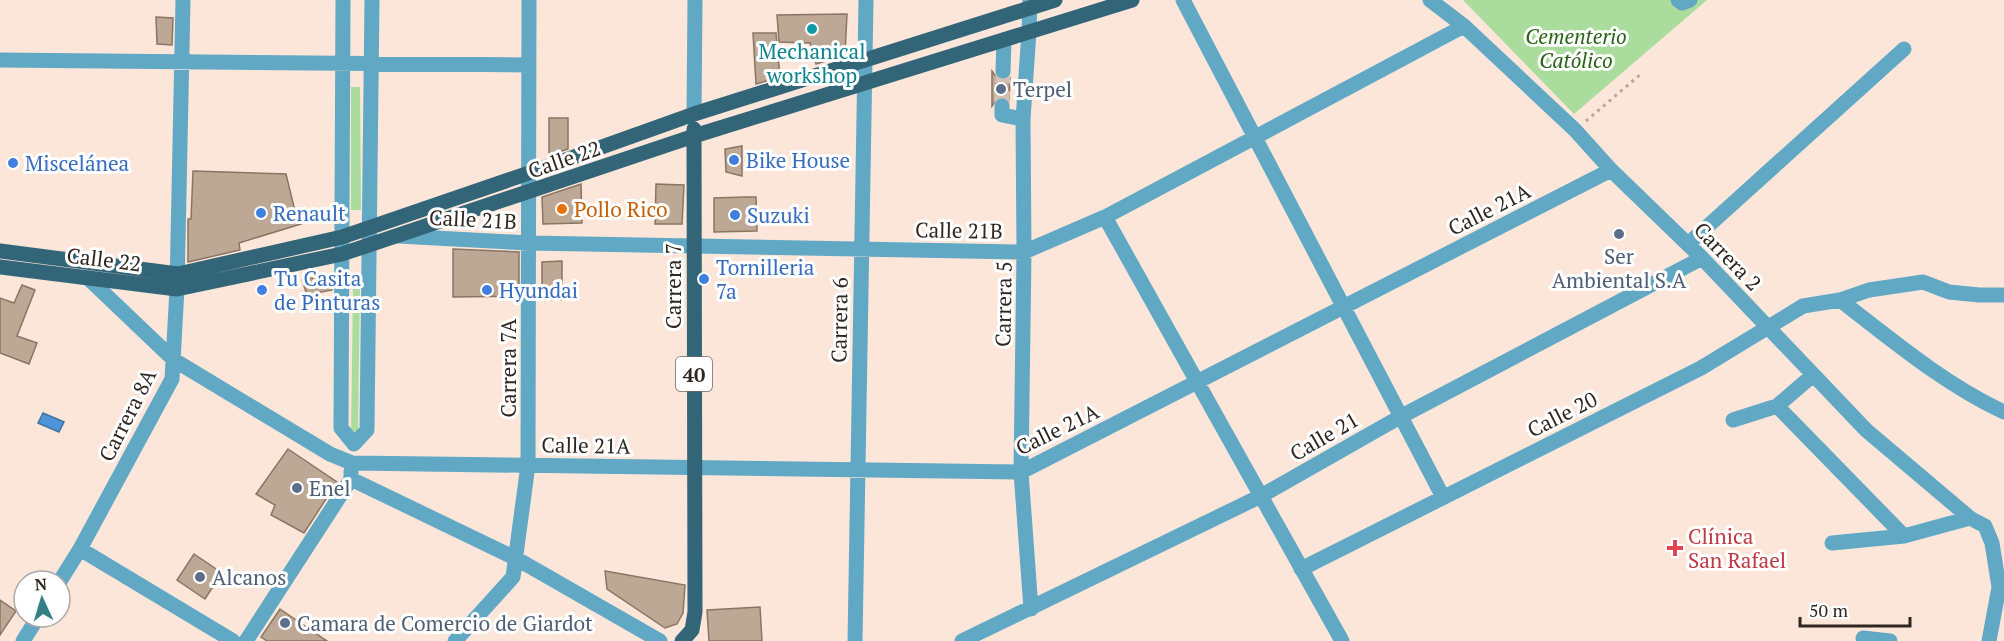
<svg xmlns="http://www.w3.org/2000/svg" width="2004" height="641" viewBox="0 0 2004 641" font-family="'PT Serif',serif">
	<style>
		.green { fill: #aadc9d }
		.water { fill: #4d94d8; stroke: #4473a1; stroke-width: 1.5 }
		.building { fill: #bda895; stroke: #897563; stroke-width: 1.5 }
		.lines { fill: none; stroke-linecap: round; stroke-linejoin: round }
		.minor-tunnel { stroke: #d3c0b5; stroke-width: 15; stroke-dasharray: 15 8; stroke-linecap: butt }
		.path { stroke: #b8a69c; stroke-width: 3; stroke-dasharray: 3 4.5; stroke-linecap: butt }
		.minor { stroke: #61a8c5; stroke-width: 15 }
		.major { stroke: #336579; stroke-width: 15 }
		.culture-dot { fill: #0f9aa8; stroke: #fff; stroke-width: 2 }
		.service-dot { fill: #5c6f8a; stroke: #fff; stroke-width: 2 }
		.shop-dot { fill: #3f7fe0; stroke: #fff; stroke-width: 2 }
		.food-dot { fill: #e8710a; stroke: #fff; stroke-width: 2 }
		.health-dot { fill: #e0444e; stroke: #fff; stroke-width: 2 }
		.labels { text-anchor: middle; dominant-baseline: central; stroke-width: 6; stroke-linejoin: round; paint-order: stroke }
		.shield { fill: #fff; stroke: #6d6763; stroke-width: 1.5 }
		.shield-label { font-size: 20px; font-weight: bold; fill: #2f2620 }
		.park-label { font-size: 21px; font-style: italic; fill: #296316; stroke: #fff }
		.culture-label { font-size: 21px; fill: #0d838f; stroke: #fff }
		.service-label { font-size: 21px; fill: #4e5e75; stroke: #fff; text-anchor: start }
		.street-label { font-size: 21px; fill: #2f2620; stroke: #fff }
		.shop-label { font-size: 21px; fill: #366cbe; stroke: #fff; text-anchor: start }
		.food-label { font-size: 21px; fill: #c56008; stroke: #fff; text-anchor: start }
		.health-label { font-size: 21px; fill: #be3a42; stroke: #fff; text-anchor: start }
	</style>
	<rect width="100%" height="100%" fill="#fce6da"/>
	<!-- green -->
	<path class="green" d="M 1463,0 L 1707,0 L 1574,114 Z
		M 351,87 L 360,87 L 361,210 L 351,210 Z
		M 353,285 L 360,285 L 358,431 L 351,432 Z"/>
	<!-- water -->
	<path class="water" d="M 43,413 L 64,422 L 59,432 L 38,423 Z"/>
	<!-- building -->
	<path class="building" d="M 847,14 L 845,55 L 816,64 L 810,43 L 779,42 L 777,15 Z
		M 156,17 L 173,18 L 172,45 L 157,44 Z
		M 753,33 L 776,33 L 780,77 L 756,84 Z
		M 992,71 L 998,80 L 1003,81 L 1010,78 L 1009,100 L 1003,96 L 998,97 L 992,106 Z
		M 549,118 L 568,118 L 568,149 L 556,153 L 549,153 Z
		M 742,146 L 742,176 L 726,172 L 725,149 Z
		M 193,171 L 286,174 L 294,207 L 301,224 L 239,243 L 240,250 L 188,262 L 188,219 L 191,219 Z
		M 581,184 L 582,223 L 543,224 L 542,197 Z
		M 656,184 L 684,185 L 682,224 L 655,224 Z
		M 745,197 L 756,197 L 757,231 L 714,232 L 714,198 Z
		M 453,249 L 519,252 L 519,296 L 453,297 Z
		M 562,261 L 562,300 L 542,300 L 542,262 Z
		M 332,274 L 332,290 L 307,295 L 302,280 Z
		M 22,285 L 35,290 L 17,336 L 37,343 L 29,364 L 0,353 L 0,298 L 14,303 Z
		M 288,449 L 337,482 L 304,533 L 271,515 L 275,505 L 256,494 Z
		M 194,554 L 222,573 L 205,599 L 177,580 Z
		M 605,571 L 685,585 L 683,613 L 677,624 L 665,628 L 607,589 Z
		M 0,600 L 16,611 L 0,635 Z
		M 760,607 L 762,641 L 709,641 L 707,610 Z
		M 280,609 L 327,641 L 267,641 L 261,637 Z"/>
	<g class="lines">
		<!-- minor-tunnel -->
		<path class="minor-tunnel" d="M 1002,106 L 1003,71"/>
		<!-- path -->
		<path class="path" d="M 1586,121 L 1642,73"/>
		<!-- minor -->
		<path class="minor" d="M 343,0 L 341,428 L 354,444 L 367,430 L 372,0
			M 1030,0 L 1029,32 L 1023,119 L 1024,252 L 1021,472 L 1031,609
			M 1183,0 L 1443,497
			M 1430,0 L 1464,26 L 1575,130 L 1611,170 L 1702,258 L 1866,430 L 1970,518 L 1985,526 L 1992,543 L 1999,587 L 1989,641
			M 1678,0 L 1682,3 L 1690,0
			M 0,60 L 529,65
			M 1003,71 L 1004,40
			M 1002,106 L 1002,115 L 1023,119
			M 694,114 L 695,0
			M 1105,217 L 1342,641
			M 398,236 L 529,243 L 1024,252 L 1105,217 L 1464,26
			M 1688,244 L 1904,49
			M 88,278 L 174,360 L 330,454 L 352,463 L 1021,472 L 1611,170
			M 1840,300 C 1892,340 1944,384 2004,412
			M 1777,406 L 1904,536
			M 1733,420 L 1777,406 L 1813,375
			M 351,479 L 517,559 L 660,641
			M 1832,543 L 1904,536 L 1970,518
			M 80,549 L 233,641
			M 1301,569 L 1701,368 L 1803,306 L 1840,300 L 1869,290 L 1923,282 L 1949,292 L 1979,295 L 2004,295
			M 60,581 L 80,549 L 172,379 L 177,289 L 183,0
			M 1863,638 L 1890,641
			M 23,641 L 38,617
			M 246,641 L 351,479 L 351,471
			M 455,641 L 513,577 L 528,465 L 529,0
			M 855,641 L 866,0
			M 962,641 L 1261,496 L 1400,417 L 1702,258"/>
		<!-- major -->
		<path class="major" d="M 0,251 L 178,274 L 342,237 L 529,173 L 694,114 L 1055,0
			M 0,267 L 177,289 L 342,254 L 694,136 L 1132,0
			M 682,641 L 692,630 L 695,612 L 694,129"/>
	</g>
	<!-- markers -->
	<circle class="culture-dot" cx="812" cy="29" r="6"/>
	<g class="service-dot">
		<circle cx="1001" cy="89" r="6"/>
		<circle cx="1619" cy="234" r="6"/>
		<circle cx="297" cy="488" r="6"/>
		<circle cx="200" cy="577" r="6"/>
		<circle cx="285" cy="623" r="6"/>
	</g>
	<g class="shop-dot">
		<circle cx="734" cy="160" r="6"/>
		<circle cx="13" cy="163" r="6"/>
		<circle cx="261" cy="213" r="6"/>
		<circle cx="735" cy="215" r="6"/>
		<circle cx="704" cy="279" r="6"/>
		<circle cx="262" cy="290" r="6"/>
		<circle cx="487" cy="290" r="6"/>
	</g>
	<circle class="food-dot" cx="562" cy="209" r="6"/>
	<path class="health-dot" d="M1672 539h6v6h6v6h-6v6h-6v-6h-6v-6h6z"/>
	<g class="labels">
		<!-- shield labels -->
		<rect class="shield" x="676" y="357" width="36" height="34" rx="4.5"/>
		<g class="shield-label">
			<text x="694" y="374">40</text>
		</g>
		<!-- park labels -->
		<g class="park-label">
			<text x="1576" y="36">Cementerio<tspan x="1576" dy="24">Católico</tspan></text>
		</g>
		<!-- culture labels -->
		<g class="culture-label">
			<text x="812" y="51">Mechanical<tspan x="812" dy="24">workshop</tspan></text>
		</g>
		<!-- service labels -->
		<g class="service-label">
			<text x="1013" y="89">Terpel</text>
			<text x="1619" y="256" text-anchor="middle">Ser<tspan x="1619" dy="24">Ambiental S.A</tspan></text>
			<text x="309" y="488">Enel</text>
			<text x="212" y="577">Alcanos</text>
			<text x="297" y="623">Camara de Comercio de Giardot</text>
		</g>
		<!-- street labels -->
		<g class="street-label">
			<text transform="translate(564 159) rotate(-19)">Calle 22</text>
			<text transform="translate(1489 209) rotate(-27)">Calle 21A</text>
			<text transform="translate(473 219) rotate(3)">Calle 21B</text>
			<text transform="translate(959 230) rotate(1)">Calle 21B</text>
			<text transform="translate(1728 256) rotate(46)">Carrera 2</text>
			<text transform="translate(104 259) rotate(7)">Calle 22</text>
			<text transform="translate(673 286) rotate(-90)">Carrera 7</text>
			<text transform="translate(1003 304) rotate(-89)">Carrera 5</text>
			<text transform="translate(839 320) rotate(-89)">Carrera 6</text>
			<text transform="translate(508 368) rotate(-90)">Carrera 7A</text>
			<text transform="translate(1562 414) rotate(-27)">Calle 20</text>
			<text transform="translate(127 415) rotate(-63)">Carrera 8A</text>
			<text transform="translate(1057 429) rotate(-26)">Calle 21A</text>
			<text transform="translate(1324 436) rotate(-30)">Calle 21</text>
			<text transform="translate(586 445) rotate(1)">Calle 21A</text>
		</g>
		<!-- shop labels -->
		<g class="shop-label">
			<text x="746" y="160">Bike House</text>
			<text x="25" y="163">Miscelánea</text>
			<text x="273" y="213">Renault</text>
			<text x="747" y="215">Suzuki</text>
			<text x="716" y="267">Tornilleria<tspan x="716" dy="24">7a</tspan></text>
			<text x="274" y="278">Tu Casita<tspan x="274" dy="24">de Pinturas</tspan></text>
			<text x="499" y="290">Hyundai</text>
		</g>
		<!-- food labels -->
		<g class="food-label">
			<text x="574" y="209">Pollo Rico</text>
		</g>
		<!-- health labels -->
		<g class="health-label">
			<text x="1688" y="536">Clínica<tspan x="1688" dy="24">San Rafael</tspan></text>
		</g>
	</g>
	<!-- north arrow -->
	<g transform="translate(42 599) rotate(356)"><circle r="28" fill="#ffffff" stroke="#aca8a6" stroke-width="1.5"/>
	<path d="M0-4.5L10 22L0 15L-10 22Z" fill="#367e86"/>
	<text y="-9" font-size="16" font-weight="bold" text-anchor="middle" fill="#2f2620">N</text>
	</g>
	<!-- scale -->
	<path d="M1800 617v9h110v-9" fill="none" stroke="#2f2620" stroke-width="3"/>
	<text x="1809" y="617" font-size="18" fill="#2f2620" stroke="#ffffff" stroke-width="4.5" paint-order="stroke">50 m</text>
</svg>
